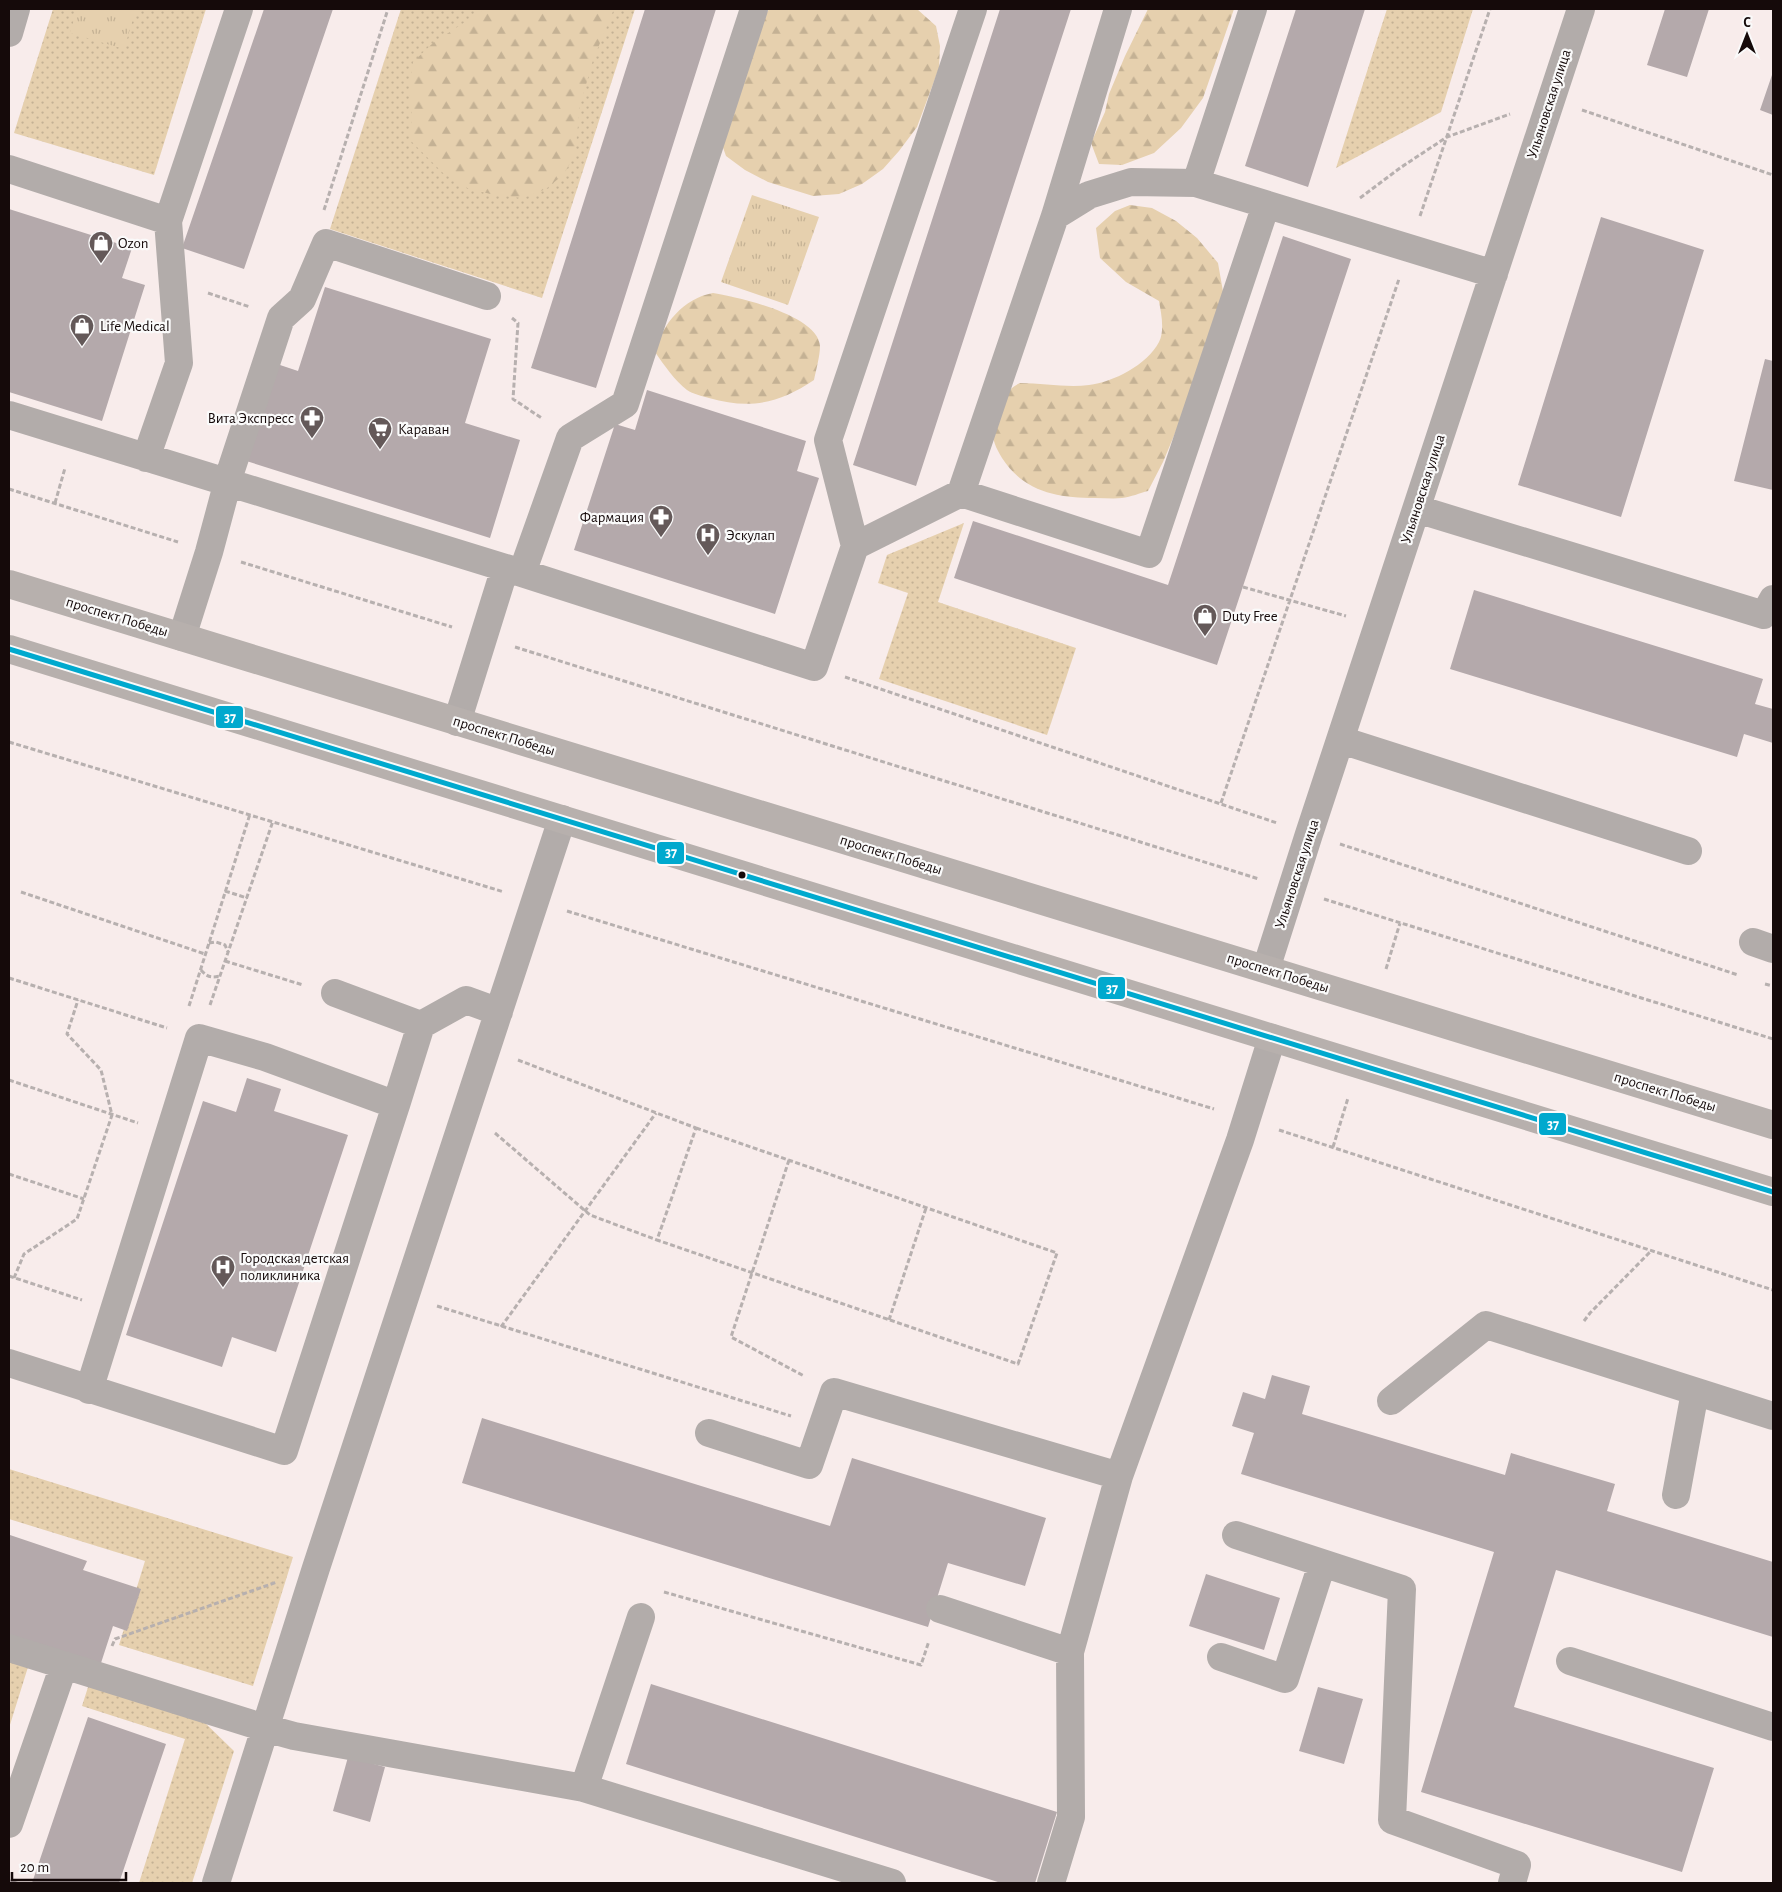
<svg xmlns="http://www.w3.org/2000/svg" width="1782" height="1892" viewBox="0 0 1782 1892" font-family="'Alegreya Sans',sans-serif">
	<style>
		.grass { fill: url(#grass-dots) }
		.forest { fill: url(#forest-firs) }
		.park { fill: url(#park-tufts) }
		.building { fill: #b4a9ab }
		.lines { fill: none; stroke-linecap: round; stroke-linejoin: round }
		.path { stroke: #b7b0af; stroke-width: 3; stroke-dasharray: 5 2.5; stroke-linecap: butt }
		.minor { stroke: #b2acaa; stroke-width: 28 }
		.major { stroke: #b7b0ad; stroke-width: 28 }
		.bus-1-casing { stroke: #fafafa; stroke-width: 9 }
		.bus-1 { stroke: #00a9ce; stroke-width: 5 }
		.bus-dot { fill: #150a0a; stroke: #fafafa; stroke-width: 2 }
		.labels { text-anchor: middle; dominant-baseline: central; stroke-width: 4.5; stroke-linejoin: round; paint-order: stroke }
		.street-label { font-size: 15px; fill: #150a0a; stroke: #fafafa }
		.poi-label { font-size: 15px; fill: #150a0a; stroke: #fafafa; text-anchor: start }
		.line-badge { stroke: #fafafa; stroke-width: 2 }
		.badge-label { font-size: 14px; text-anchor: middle; font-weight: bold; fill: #fff }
	</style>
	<defs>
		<pattern id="grass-dots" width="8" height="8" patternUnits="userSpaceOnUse" patternTransform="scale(1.25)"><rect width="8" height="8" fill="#e6d0ae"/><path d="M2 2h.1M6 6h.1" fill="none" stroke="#c4b194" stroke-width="1.8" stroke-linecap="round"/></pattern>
		<pattern id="forest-firs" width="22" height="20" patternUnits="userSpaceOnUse" patternTransform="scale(1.25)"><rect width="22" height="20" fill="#e6d0ae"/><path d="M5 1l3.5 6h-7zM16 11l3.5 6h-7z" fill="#c4b194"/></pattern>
		<pattern id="park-tufts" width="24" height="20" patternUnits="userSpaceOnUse" patternTransform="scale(1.25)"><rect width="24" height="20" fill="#e6d0ae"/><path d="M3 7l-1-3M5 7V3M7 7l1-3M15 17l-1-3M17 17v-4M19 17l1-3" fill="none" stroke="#c4b194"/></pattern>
	</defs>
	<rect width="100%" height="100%" fill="#f8eceb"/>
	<!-- grass -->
	<path class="grass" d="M 53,9 L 206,9 L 154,175 L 14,133 Z
		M 401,9 L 635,9 L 542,298 L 330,229 Z
		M 1387,9 L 1473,9 L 1441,112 L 1336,168 Z
		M 964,523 L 938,602 L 1076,648 L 1047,735 L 879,679 L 908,593 L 878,583 L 887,555 Z
		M 9,1469 L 293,1557 L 253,1686 L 119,1645 L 145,1561 L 9,1519 Z
		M 9,1661 L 28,1667 L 9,1728 Z
		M 89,1684 L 202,1720 L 234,1751 L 192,1883 L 139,1883 L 185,1739 L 82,1706 Z"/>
	<!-- forest -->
	<path class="forest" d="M 485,9 L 614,9 L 593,60 L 580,106 L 575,154 L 564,174 L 546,189 L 523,198 L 495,195 L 469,189 L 443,173 L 410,140 L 412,115 L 409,89 L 413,62 L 433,43 Z
		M 769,9 L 917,9 L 936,26 L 940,46 L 939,68 L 917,127 L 899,151 L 883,169 L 862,184 L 839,194 L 813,196 L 768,182 L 745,170 L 726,156 L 721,142 L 755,33 Z
		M 1148,9 L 1234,9 L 1203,98 L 1181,128 L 1154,153 L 1122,165 L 1099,164 L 1091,143 L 1105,112 L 1109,94 L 1125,56 Z
		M 1130,205 L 1152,208 L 1176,221 L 1197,238 L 1218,263 L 1225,303 L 1216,335 L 1163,462 L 1148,491 C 1140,493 1131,497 1122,498 C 1114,499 1104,498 1095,498 C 1057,498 1024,492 1002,458 C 992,442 989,429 997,412 C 1002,399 1007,389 1020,383 C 1043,383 1067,388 1089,385 C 1113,382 1147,365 1159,342 C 1165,330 1161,313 1159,301 L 1126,282 L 1100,258 L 1096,228 L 1115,211 Z
		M 713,293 C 738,297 818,315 820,346 C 820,356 816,370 814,380 C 780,403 750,410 709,398 C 702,396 693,394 687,390 C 675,381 664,365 655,352 C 662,324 684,298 713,293 Z"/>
	<!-- park -->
	<path class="park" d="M 77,9 L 136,9 L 124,49 L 70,33 Z
		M 752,195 L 819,217 L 788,305 L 721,282 Z"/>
	<!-- building -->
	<path class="building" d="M 264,9 L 333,9 L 244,269 L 182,248 Z
		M 645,9 L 716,9 L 596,388 L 531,368 Z
		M 1000,9 L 1071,9 L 916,486 L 853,465 Z
		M 1296,9 L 1365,9 L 1308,187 L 1245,166 Z
		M 1665,9 L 1709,9 L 1687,77 L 1647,65 Z
		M 1773,72 L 1773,115 L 1760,110 Z
		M 9,209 L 132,248 L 122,278 L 145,285 L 102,421 L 9,392 Z
		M 1601,217 L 1704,250 L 1621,517 L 1518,485 Z
		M 1283,236 L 1351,259 L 1217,665 L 954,578 L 973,521 L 1168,585 Z
		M 325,287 L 491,339 L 465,423 L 520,440 L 490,538 L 240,459 L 271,362 L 298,371 Z
		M 1765,359 L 1773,361 L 1773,490 L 1734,481 Z
		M 647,390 L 806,441 L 797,471 L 819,478 L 775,614 L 574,550 L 615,424 L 635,430 Z
		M 1474,590 L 1763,679 L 1755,704 L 1773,709 L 1773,743 L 1744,734 L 1737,757 L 1450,669 Z
		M 247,1078 L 281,1089 L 274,1111 L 348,1135 L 276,1352 L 232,1337 L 222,1367 L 126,1335 L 203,1101 L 236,1112 Z
		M 1272,1375 L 1310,1386 L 1302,1414 L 1505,1475 L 1511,1453 L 1615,1484 L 1607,1511 L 1773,1562 L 1773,1637 L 1556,1570 L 1514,1707 L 1714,1768 L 1682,1872 L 1421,1792 L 1494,1552 L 1241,1474 L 1254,1433 L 1232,1426 L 1243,1392 L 1265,1399 Z
		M 482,1418 L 830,1526 L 852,1458 L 1046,1518 L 1025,1586 L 948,1563 L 928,1627 L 462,1483 Z
		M 10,1535 L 87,1561 L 83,1570 L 141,1589 L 127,1631 L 113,1626 L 101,1663 L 9,1643 Z
		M 1206,1574 L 1280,1598 L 1264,1650 L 1189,1626 Z
		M 651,1684 L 1057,1812 L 1035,1883 L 1001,1883 L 626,1764 Z
		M 1318,1687 L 1363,1699 L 1344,1764 L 1299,1751 Z
		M 88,1717 L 166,1744 L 119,1883 L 32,1883 Z
		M 348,1757 L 385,1767 L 370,1822 L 333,1811 Z
		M 9,1879 L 21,1883 L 9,1883 Z"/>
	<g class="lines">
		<!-- path -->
		<path class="path" d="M 1582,110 L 1773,175
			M 1360,198 L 1400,168 L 1447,137 L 1510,114
			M 324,210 L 388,9
			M 1420,216 L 1490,9
			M 208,293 L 250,307
			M 512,318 L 518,323 L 513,399 L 543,419
			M 9,489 L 178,542
			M 55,503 L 65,468
			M 241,562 L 452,627
			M 1243,587 L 1346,616
			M 515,647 L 1259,879
			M 845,677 L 1277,823
			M 9,742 L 504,892
			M 1221,803 L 1399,279
			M 1340,844 L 1738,975
			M 225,891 L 247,898
			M 21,892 L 205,954
			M 1324,899 L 1773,1039
			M 567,911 L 1214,1109
			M 209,943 L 216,942 L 225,945 L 228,952
			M 225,961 L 303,985
			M 1386,969 L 1400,923
			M 201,970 C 207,977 211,978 220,976
			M 9,978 L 167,1028
			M 1765,984 L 1773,986
			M 210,1005 L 273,821
			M 189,1006 L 250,814
			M 518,1060 L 696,1128
			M 9,1080 L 138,1123
			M 696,1128 L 1057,1253 L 1018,1364 L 657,1240 Z
			M 1279,1130 L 1773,1290
			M 495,1133 L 590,1215 L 657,1240
			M 1333,1147 L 1348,1098
			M 789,1160 L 731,1337 L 804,1376
			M 9,1174 L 84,1199
			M 9,1276 L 82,1300
			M 14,1278 L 24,1254 L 77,1219 L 112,1115 L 101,1070 L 67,1034 L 78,1000
			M 437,1306 L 791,1416
			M 889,1320 L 926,1208
			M 1584,1321 L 1590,1313 L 1651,1251
			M 501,1327 L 656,1113
			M 664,1592 L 921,1665 L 929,1641
			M 112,1646 L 115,1639 L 277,1582"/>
		<!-- minor -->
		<path class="minor" d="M 1253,9 L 1196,183 L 1494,274
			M 9,33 L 16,9
			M 9,169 L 168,221 L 239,9
			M 1055,216 L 1089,195 L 1131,182 L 1196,183
			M 9,415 L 522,573 L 814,667 L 855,546 L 961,493 L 1149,554 L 1266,205
			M 146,458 L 179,363 L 168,221
			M 961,493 L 1055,216 L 1118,9
			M 1417,509 L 1764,615 L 1773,599
			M 855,546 L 828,440 L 973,9
			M 522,573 L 570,438 L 625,404 L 754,9
			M 182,637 L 209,552 L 231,470 L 281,318 L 302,299 L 326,243 L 487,296
			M 457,722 L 505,568
			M 1341,740 L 1688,851
			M 1753,942 L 1773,949
			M 1266,969 L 1309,834 L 1581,9
			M 421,1025 L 466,1000 L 499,1012
			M 9,1363 L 284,1451 L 396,1105
			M 89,1390 L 199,1038 L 265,1057 L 396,1105 L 421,1025 L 335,993
			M 1391,1401 L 1486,1325 L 1773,1416
			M 709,1433 L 809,1465 L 834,1392 L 1119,1476
			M 1676,1495 L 1695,1392
			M 1236,1535 L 1402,1589 L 1392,1820 L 1517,1865 L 1512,1883
			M 940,1609 L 1070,1652
			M 9,1648 L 265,1728 L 294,1736 L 584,1788 L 892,1883
			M 1221,1657 L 1285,1679 L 1322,1564
			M 1570,1661 L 1773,1727
			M 584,1788 L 641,1617
			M 9,1824 L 64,1665
			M 216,1883 L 316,1568 L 562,819
			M 1051,1883 L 1071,1817 L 1070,1652 L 1119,1476 L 1240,1140 L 1272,1038"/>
		<!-- major -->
		<path class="major" d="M 9,584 L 1773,1125
			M 9,649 L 1773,1192"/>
		<defs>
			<path id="bus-1" d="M 9,649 L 1773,1192"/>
		</defs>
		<!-- bus-1 casing -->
		<use href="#bus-1" class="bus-1-casing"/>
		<!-- bus-1 -->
		<use href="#bus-1" class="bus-1"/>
	</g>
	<!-- icons -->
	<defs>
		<symbol id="shop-pin" viewBox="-11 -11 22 30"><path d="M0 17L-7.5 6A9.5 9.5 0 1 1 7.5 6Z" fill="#645959" stroke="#fafafa"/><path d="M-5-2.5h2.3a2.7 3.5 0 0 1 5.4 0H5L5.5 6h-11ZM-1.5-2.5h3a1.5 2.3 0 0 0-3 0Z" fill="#fff"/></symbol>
		<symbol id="pharmacy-pin" viewBox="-11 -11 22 30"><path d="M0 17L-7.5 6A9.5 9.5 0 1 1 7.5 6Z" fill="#645959" stroke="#fafafa"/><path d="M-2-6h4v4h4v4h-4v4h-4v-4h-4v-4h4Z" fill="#fff"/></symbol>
		<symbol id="supermarket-pin" viewBox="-11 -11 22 30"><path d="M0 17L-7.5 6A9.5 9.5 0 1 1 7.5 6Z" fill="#645959" stroke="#fafafa"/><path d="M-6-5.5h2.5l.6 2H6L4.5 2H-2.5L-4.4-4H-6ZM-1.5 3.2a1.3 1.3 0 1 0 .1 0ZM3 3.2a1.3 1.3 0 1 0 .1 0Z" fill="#fff"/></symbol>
		<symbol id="hospital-pin" viewBox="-11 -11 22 30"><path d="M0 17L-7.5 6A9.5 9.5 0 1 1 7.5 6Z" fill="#645959" stroke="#fafafa"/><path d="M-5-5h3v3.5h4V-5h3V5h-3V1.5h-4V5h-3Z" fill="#fff"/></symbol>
	</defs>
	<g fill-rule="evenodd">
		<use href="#shop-pin" x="87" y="229" width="28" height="38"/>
		<use href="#shop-pin" x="68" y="312" width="28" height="38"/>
		<use href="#pharmacy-pin" x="298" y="404" width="28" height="38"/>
		<use href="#supermarket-pin" x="366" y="415" width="28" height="38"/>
		<use href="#pharmacy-pin" x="647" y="503" width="28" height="38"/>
		<use href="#hospital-pin" x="694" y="521" width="28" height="38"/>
		<use href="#shop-pin" x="1191" y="602" width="28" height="38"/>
		<use href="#hospital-pin" x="209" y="1253" width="28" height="38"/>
	</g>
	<!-- markers -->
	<circle class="bus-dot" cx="742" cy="875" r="4.5"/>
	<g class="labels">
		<!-- street labels -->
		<g class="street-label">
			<text transform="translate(1549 104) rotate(-72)">Ульяновская улица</text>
			<text transform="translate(1423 489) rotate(-72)">Ульяновская улица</text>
			<text transform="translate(117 617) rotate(17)">проспект Победы</text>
			<text transform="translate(504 736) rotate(17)">проспект Победы</text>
			<text transform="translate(891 855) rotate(17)">проспект Победы</text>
			<text transform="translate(1297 874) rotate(-72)">Ульяновская улица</text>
			<text transform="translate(1278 973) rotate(17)">проспект Победы</text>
			<text transform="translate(1665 1092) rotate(17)">проспект Победы</text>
		</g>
		<!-- poi labels -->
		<g class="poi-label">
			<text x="118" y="243">Ozon</text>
			<text x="100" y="326">Life Medical</text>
			<text x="294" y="418" text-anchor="end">Вита Экспресс</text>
			<text x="398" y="429">Караван</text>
			<text x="644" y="517" text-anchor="end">Фармация</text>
			<text x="726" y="535">Эскулап</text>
			<text x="1222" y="616">Duty Free</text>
			<text x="240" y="1258">Городская детская<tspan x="240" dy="17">поликлиника</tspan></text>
		</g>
	</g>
	<g class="line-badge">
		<rect x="215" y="705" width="29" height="24" rx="5" fill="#00a9ce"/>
		<rect x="656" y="841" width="29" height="24" rx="5" fill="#00a9ce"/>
		<rect x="1097" y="976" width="29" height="24" rx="5" fill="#00a9ce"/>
		<rect x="1538" y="1112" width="29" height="24" rx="5" fill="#00a9ce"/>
	</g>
	<g class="badge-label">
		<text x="230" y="722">37</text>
		<text x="671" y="857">37</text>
		<text x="1112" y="993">37</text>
		<text x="1553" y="1129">37</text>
	</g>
	<!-- border -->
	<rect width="1782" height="1892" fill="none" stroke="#150a0a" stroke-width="20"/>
	<!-- north arrow -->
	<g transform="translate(1747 35)" stroke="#fafafa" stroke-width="4" paint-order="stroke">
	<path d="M0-4L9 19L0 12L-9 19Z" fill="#150a0a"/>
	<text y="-8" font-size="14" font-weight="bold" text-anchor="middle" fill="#150a0a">С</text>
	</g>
	<!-- scale -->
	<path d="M12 1872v8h114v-8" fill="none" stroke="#150a0a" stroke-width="2.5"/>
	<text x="20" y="1872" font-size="15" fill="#150a0a" stroke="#fafafa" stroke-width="4" paint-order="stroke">20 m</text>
</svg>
